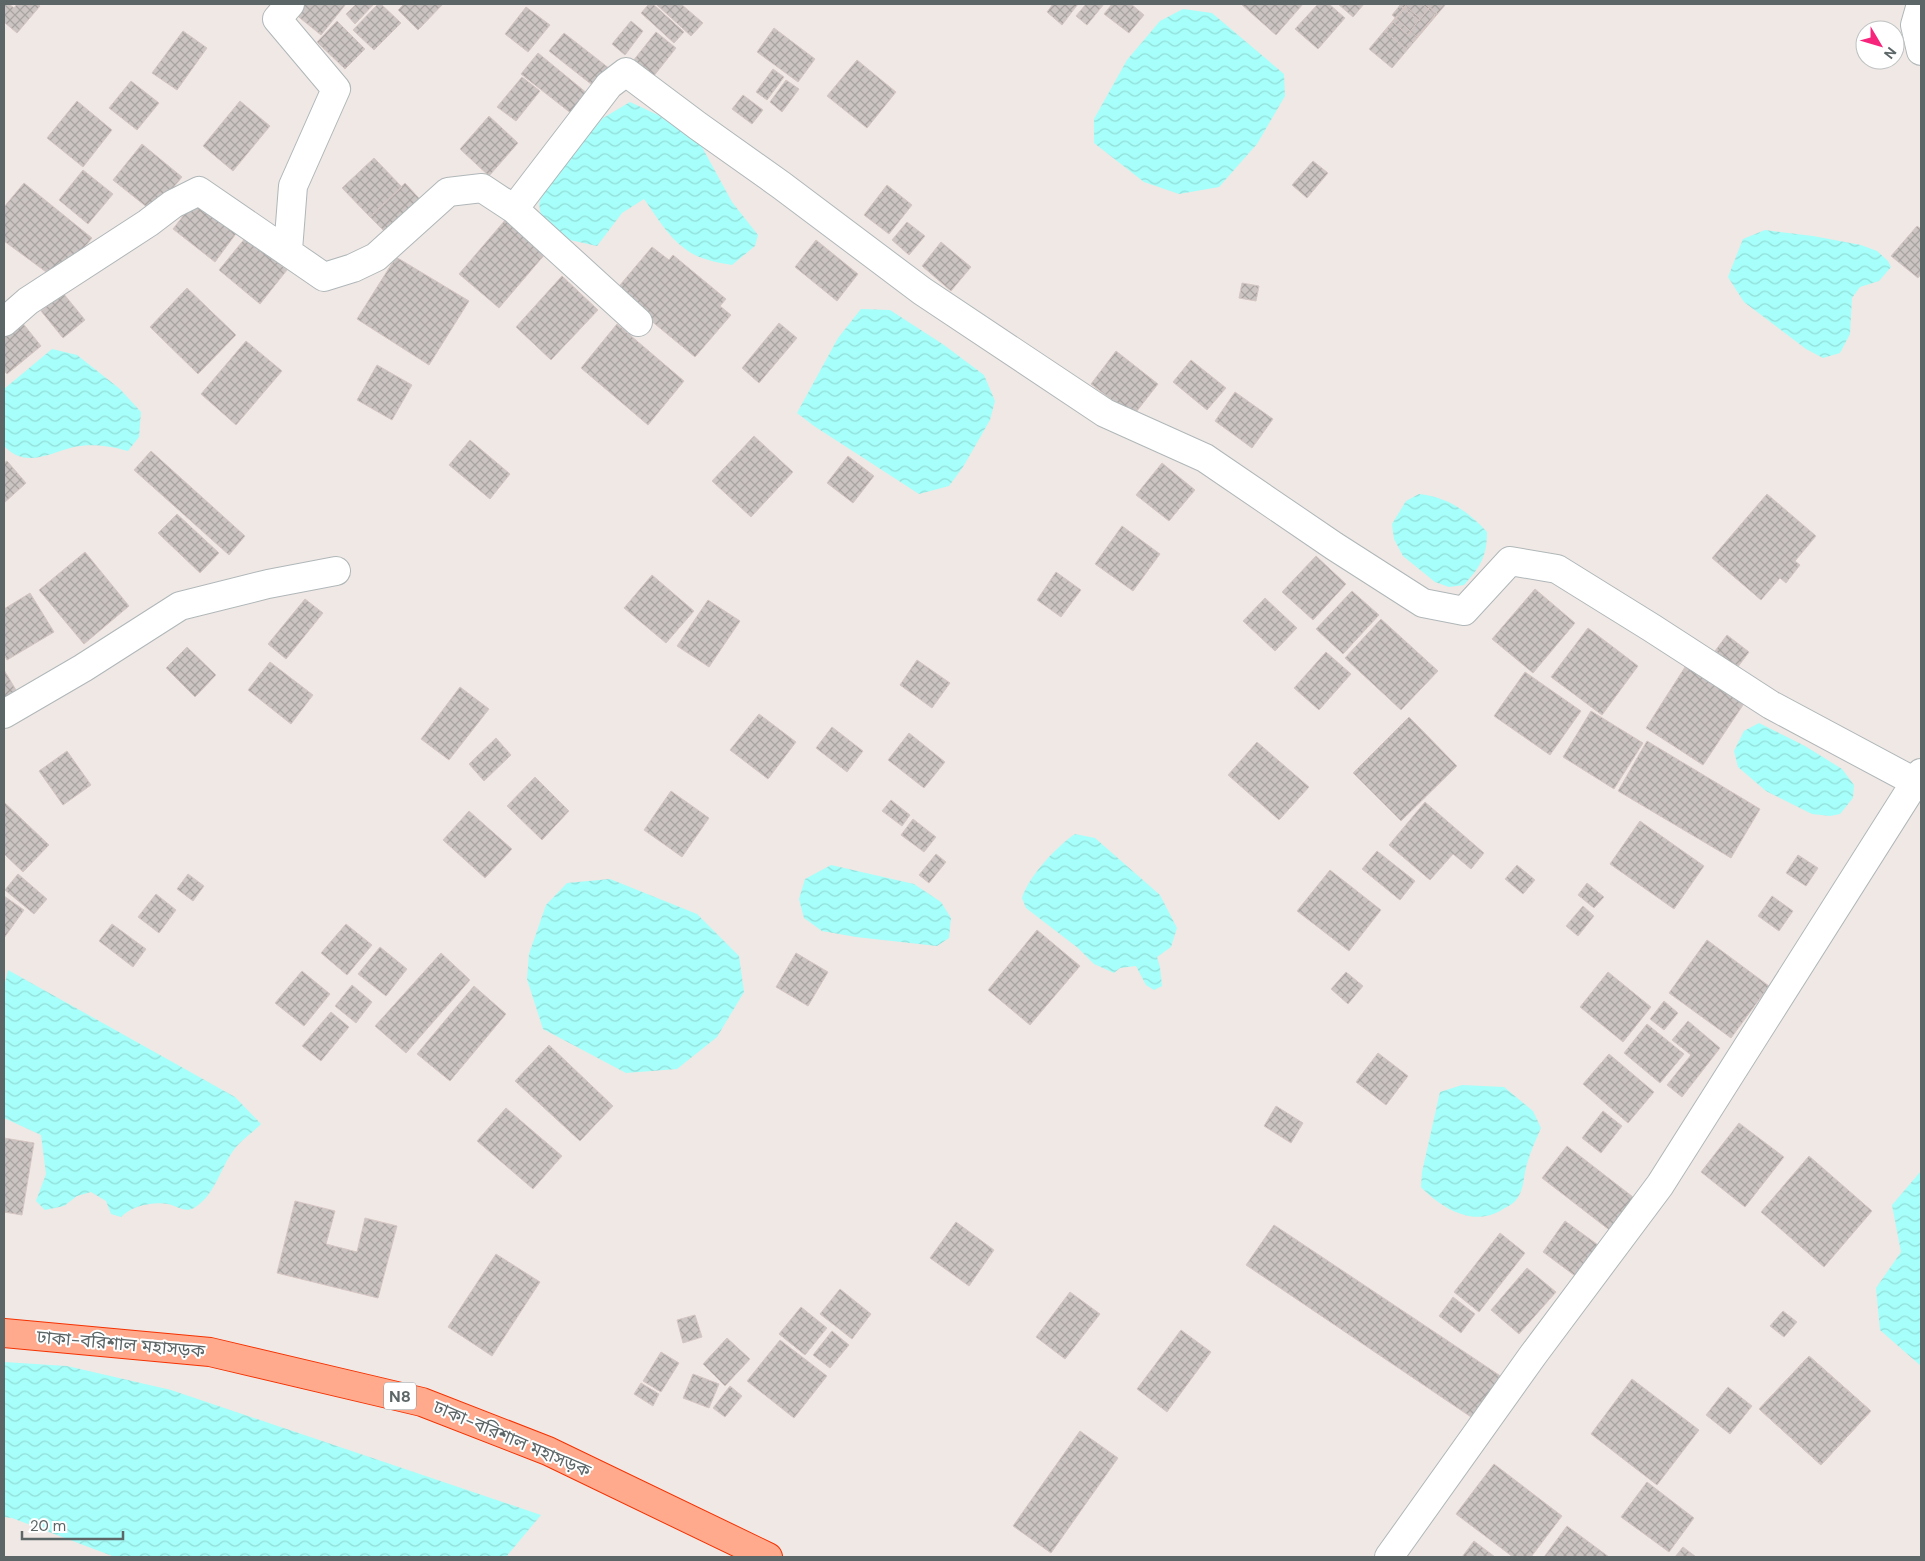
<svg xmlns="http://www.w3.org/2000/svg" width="1925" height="1561" viewBox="0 0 1925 1561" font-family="'DM Sans','Noto Sans Bengali',sans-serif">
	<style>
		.water { fill: url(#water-waves) }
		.building { fill: url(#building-cross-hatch); stroke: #d6c6c2 }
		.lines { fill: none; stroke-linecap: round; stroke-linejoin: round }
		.minor-casing { stroke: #b0b7b9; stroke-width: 30 }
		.highway-casing { stroke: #f53100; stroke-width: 30 }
		.minor { stroke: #fff; stroke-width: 28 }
		.highway { stroke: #ffaa8d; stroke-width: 28 }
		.labels { text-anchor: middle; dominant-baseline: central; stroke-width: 4; stroke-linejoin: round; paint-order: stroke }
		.shield { fill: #fff; stroke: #8d9495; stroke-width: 1 }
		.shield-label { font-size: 16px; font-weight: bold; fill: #5c6667 }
		.street-label { font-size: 18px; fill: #5c6667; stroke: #fff }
	</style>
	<defs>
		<pattern id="water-waves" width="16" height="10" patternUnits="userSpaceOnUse" patternTransform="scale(1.25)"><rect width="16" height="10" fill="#a6fffa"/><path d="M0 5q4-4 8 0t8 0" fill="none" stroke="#91ddd9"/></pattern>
		<pattern id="building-cross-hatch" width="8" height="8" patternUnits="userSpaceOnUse" patternTransform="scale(1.25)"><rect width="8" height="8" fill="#cbc4c2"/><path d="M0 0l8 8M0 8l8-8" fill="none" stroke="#a8a3a1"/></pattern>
	</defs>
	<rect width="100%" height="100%" fill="#f0e8e5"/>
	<!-- water -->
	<path class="water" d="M 1183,9 L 1212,13 L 1284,74 L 1285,96 L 1257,144 L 1219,187 L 1179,194 L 1144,182 L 1094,143 L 1094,119 L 1127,60 L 1160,21 Z
		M 630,102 L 658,115 L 677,128 L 696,136 L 732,202 L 758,235 L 755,246 L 732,265 C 715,262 697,259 684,248 C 668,237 655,214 644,199 L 622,213 L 597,246 L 570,240 L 541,215 L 539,204 L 545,186 L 603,118 Z
		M 1765,230 L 1813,236 L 1861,245 L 1877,251 L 1888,261 L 1891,267 L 1879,281 L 1860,287 L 1852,298 L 1850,334 L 1840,353 L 1823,358 L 1806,349 L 1744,302 L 1728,277 L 1743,239 Z
		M 861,309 L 890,310 L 944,345 L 984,375 L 995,401 L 990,420 L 963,467 L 949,486 L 919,494 L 814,426 L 797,413 L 838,338 Z
		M 52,349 L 77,355 L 120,389 L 141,412 L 139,437 L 128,451 C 112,446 91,443 74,447 C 49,453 26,469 4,446 L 4,389 Z
		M 1419,494 C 1447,497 1468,511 1487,532 C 1487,557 1480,567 1464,585 L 1449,587 L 1435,582 L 1403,556 L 1394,539 L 1392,524 L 1406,501 Z
		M 1759,723 L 1805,746 L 1842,769 L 1854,785 L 1853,798 L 1840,814 L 1830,816 L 1812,814 L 1766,791 L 1738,767 L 1734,751 L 1744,731 Z
		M 1075,834 L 1095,838 L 1160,895 L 1177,928 L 1171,947 L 1157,957 L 1160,967 L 1162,986 L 1154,990 L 1146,985 L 1136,966 L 1120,968 L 1114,973 L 1094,964 L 1078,948 L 1026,908 L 1022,898 C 1029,876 1056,847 1075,834 Z
		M 831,865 L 914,884 L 941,902 L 951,918 L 949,938 L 937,946 L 856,937 L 822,931 L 804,918 L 799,899 L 805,879 Z
		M 610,879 L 697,914 L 739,956 L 744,992 L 717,1037 L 677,1069 L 626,1073 L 543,1029 L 527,979 L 529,954 L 546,905 L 567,883 Z
		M 8,970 L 235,1097 L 261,1124 C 252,1133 240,1141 233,1151 C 220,1169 215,1195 194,1208 C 185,1213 177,1206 168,1204 C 153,1201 131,1206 121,1217 L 111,1214 L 106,1201 L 91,1192 L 77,1196 L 64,1206 L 45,1210 L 36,1201 L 46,1174 L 41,1135 L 4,1118 L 4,987 Z
		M 1462,1085 L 1504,1087 L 1533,1111 L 1541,1128 C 1536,1140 1530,1152 1527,1164 C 1523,1176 1525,1189 1516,1200 C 1513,1204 1507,1207 1503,1209 C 1475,1228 1442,1209 1421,1187 L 1422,1172 L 1440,1092 Z
		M 1921,1171 L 1921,1366 L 1880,1330 L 1876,1288 L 1901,1252 L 1892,1205 Z
		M 4,1362 L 67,1366 L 171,1390 L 541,1515 L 506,1557 L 115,1557 L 12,1518 L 4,1517 Z"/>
	<!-- building -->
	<path class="building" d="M 4,4 L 9,4 L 14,8 L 17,4 L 37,4 L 40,6 L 17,33 L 4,22 Z
		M 294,4 L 346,4 L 321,35 L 289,9 Z
		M 356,4 L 374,4 L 355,24 L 346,14 Z
		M 378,4 L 381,4 L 401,23 L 374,50 L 353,30 Z
		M 404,4 L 443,4 L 418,30 L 398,10 Z
		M 649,4 L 653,4 L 684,32 L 674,43 L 641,13 Z
		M 656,4 L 681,4 L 703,23 L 691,36 Z
		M 1053,4 L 1078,4 L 1062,25 L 1047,12 Z
		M 1086,4 L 1104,4 L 1087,25 L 1076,16 Z
		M 1112,4 L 1131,4 L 1144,15 L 1129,33 L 1104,14 Z
		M 1241,4 L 1303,4 L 1276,35 Z
		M 1318,4 L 1329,4 L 1345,18 L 1318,49 L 1295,29 Z
		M 1338,4 L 1364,4 L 1353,17 Z
		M 1398,4 L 1432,4 L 1419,21 Z
		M 1401,4 L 1425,4 L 1437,13 L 1417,37 L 1392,15 Z
		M 1407,4 L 1446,4 L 1392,68 L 1369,49 Z
		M 1409,4 L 1422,4 L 1435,15 L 1406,49 L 1385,31 Z
		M 1405,6 L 1420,18 L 1408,35 L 1393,22 Z
		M 526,7 L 550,25 L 528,52 L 505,34 Z
		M 337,21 L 365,49 L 345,69 L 317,42 Z
		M 631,21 L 643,31 L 625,55 L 612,44 Z
		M 774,28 L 815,59 L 798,82 L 757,52 Z
		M 183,31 L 207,48 L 177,90 L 152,73 Z
		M 656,32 L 676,48 L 653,77 L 633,61 Z
		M 564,33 L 610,69 L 596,88 L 549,51 Z
		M 538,53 L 588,94 L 572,114 L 521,74 Z
		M 857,60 L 896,92 L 867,128 L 827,96 Z
		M 773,69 L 784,77 L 767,100 L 756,92 Z
		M 522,77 L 540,91 L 516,121 L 497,107 Z
		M 786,80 L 799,89 L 782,112 L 770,102 Z
		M 131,81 L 159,103 L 137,130 L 109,108 Z
		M 743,95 L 763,110 L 752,124 L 732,109 Z
		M 77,101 L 112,130 L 83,167 L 47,138 Z
		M 240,101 L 270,126 L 233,171 L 203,146 Z
		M 489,116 L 518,143 L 489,176 L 460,149 Z
		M 142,144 L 182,177 L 153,212 L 113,180 Z
		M 374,158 L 402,187 L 370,217 L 342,188 Z
		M 1313,161 L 1328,173 L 1307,198 L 1292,185 Z
		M 83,170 L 113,194 L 88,224 L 59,200 Z
		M 24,183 L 92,238 L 57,280 L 4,241 L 4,207 Z
		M 405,183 L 429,209 L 395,242 L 370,217 Z
		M 887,185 L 912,205 L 889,234 L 864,215 Z
		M 197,198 L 238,231 L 215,262 L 173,229 Z
		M 506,219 L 546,253 L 499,308 L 459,274 Z
		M 907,222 L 925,236 L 909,255 L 892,240 Z
		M 1917,226 L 1921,229 L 1921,274 L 1918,278 L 1891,256 Z
		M 246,237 L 287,270 L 260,304 L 219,270 Z
		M 816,240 L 858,274 L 837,301 L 795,267 Z
		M 941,242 L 971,267 L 951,291 L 922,266 Z
		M 652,247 L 669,260 L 673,255 L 726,299 L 720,306 L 731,315 L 695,357 L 615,291 Z
		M 396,257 L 469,301 L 429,365 L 357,319 Z
		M 562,276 L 598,310 L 551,360 L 516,327 Z
		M 1242,283 L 1259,286 L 1256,301 L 1239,298 Z
		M 187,288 L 236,335 L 198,374 L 150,327 Z
		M 63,293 L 85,320 L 63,338 L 41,311 Z
		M 21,321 L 41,346 L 7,374 L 4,370 L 4,335 Z
		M 779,323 L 797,338 L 759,383 L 742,368 Z
		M 617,324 L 684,381 L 648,425 L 581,368 Z
		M 246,341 L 282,371 L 236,425 L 201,394 Z
		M 1116,351 L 1158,384 L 1133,416 L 1091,384 Z
		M 1191,360 L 1226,388 L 1207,410 L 1173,382 Z
		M 377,365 L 412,385 L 392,420 L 357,400 Z
		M 1235,392 L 1273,419 L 1252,448 L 1215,421 Z
		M 754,436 L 793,472 L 751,517 L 712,481 Z
		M 470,440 L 510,474 L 490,499 L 449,465 Z
		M 151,451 L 245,536 L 229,555 L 134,470 Z
		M 848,456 L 874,476 L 853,503 L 827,483 Z
		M 7,461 L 26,483 L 4,503 L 4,463 Z
		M 1162,463 L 1195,490 L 1169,521 L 1136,495 Z
		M 1767,494 L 1816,536 L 1795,561 L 1800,565 L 1786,583 L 1780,578 L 1761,600 L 1712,558 Z
		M 177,514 L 219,553 L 200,573 L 158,533 Z
		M 1122,526 L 1160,554 L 1133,591 L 1095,564 Z
		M 85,552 L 129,606 L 84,644 L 39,590 Z
		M 1316,556 L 1346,584 L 1313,620 L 1282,592 Z
		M 1056,572 L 1081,590 L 1061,617 L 1037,600 Z
		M 652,575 L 694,611 L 666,643 L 624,608 Z
		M 1535,589 L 1575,623 L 1533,673 L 1492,639 Z
		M 1352,591 L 1379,615 L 1343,654 L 1316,629 Z
		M 30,593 L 54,632 L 7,660 L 4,654 L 4,609 Z
		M 1265,598 L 1297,628 L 1275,651 L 1243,621 Z
		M 305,599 L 323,613 L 286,659 L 268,644 Z
		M 708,600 L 740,621 L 709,667 L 677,646 Z
		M 1381,619 L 1438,671 L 1401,710 L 1345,658 Z
		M 1588,628 L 1638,666 L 1602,715 L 1551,677 Z
		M 1727,635 L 1749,652 L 1737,668 L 1715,651 Z
		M 187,647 L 216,675 L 195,697 L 166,668 Z
		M 1326,652 L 1351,674 L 1319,710 L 1294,688 Z
		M 917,660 L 950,683 L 932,708 L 900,685 Z
		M 270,662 L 313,695 L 291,724 L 248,690 Z
		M 1687,664 L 1745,702 L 1703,765 L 1646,728 Z
		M 4,670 L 16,690 L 4,698 Z
		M 1525,672 L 1581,711 L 1550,755 L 1494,716 Z
		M 460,687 L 489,709 L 449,760 L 421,739 Z
		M 1591,711 L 1643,743 L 1614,789 L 1563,757 Z
		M 759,714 L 796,742 L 768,779 L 730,750 Z
		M 1409,717 L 1457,766 L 1401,821 L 1353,773 Z
		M 832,727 L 863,751 L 847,772 L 816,748 Z
		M 909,733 L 945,762 L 924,788 L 888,760 Z
		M 496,738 L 511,755 L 484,781 L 469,764 Z
		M 1647,741 L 1760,809 L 1731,858 L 1618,791 Z
		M 1257,742 L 1309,787 L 1279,820 L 1228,775 Z
		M 67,751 L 91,785 L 63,805 L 39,771 Z
		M 535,777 L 569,811 L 542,840 L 507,806 Z
		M 671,791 L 709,818 L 682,857 L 644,830 Z
		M 891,800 L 910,815 L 902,826 L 882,811 Z
		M 4,802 L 49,845 L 23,872 L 4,854 Z
		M 1425,802 L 1484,853 L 1471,869 L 1453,854 L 1430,880 L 1389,845 Z
		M 469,811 L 512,849 L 485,878 L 443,840 Z
		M 913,819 L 936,837 L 924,852 L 901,835 Z
		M 1640,821 L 1704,866 L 1674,909 L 1610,864 Z
		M 1377,851 L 1415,881 L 1400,900 L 1362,869 Z
		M 936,854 L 946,862 L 929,883 L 919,875 Z
		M 1798,855 L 1818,868 L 1806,886 L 1786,873 Z
		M 1517,865 L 1535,880 L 1523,894 L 1505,879 Z
		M 1330,870 L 1381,910 L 1349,951 L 1297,911 Z
		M 18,874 L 47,899 L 34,914 L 5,890 Z
		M 188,874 L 204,886 L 193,901 L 177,889 Z
		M 1587,883 L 1604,897 L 1594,908 L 1578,895 Z
		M 156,894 L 176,910 L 159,933 L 138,917 Z
		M 4,896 L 24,910 L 4,938 Z
		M 1772,896 L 1793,911 L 1779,931 L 1758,916 Z
		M 1583,906 L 1594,916 L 1578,936 L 1566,926 Z
		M 112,924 L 146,949 L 133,967 L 99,941 Z
		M 346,924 L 372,945 L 347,975 L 321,953 Z
		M 1037,930 L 1080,966 L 1030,1025 L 988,990 Z
		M 1707,940 L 1769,986 L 1731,1038 L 1669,993 Z
		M 380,947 L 407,969 L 386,996 L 358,974 Z
		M 441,953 L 470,980 L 406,1053 L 375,1026 Z
		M 796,953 L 828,972 L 808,1006 L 776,987 Z
		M 302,971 L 330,994 L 304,1026 L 275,1003 Z
		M 1346,972 L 1363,986 L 1348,1004 L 1331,989 Z
		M 1608,972 L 1651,1007 L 1623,1042 L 1580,1007 Z
		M 352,985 L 372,1002 L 356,1023 L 335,1006 Z
		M 474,986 L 506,1014 L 450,1081 L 417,1054 Z
		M 1664,1001 L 1678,1013 L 1664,1030 L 1650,1019 Z
		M 331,1012 L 349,1027 L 321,1061 L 302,1046 Z
		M 1688,1021 L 1720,1048 L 1682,1097 L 1667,1085 L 1691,1055 L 1672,1040 Z
		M 1647,1024 L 1684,1054 L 1660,1083 L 1624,1053 Z
		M 549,1045 L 613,1106 L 580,1141 L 515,1081 Z
		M 1378,1053 L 1408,1076 L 1386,1105 L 1356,1082 Z
		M 1609,1054 L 1654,1092 L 1628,1123 L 1583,1084 Z
		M 1276,1106 L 1303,1123 L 1291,1143 L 1264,1126 Z
		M 506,1108 L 562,1156 L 533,1189 L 477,1141 Z
		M 1603,1111 L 1622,1126 L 1601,1153 L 1582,1138 Z
		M 1739,1123 L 1784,1157 L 1745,1207 L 1701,1172 Z
		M 4,1138 L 34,1143 L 22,1215 L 4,1212 Z
		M 1567,1146 L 1646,1207 L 1621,1239 L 1542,1178 Z
		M 1809,1156 L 1872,1211 L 1824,1267 L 1761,1212 Z
		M 295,1201 L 335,1211 L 326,1244 L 357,1252 L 365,1218 L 397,1226 L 378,1298 L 277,1273 Z
		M 1565,1221 L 1605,1250 L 1582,1281 L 1543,1252 Z
		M 956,1222 L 994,1250 L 969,1286 L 930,1258 Z
		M 1274,1225 L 1502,1377 L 1474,1419 L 1246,1265 Z
		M 1500,1233 L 1525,1253 L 1479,1312 L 1454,1292 Z
		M 496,1254 L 540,1282 L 492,1356 L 448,1327 Z
		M 1527,1268 L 1556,1292 L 1519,1334 L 1491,1310 Z
		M 840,1289 L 871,1314 L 852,1339 L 820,1314 Z
		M 1070,1292 L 1100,1314 L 1065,1359 L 1036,1337 Z
		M 1453,1297 L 1475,1314 L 1461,1333 L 1439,1316 Z
		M 801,1307 L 827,1328 L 805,1355 L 779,1334 Z
		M 1783,1311 L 1797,1322 L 1784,1337 L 1770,1326 Z
		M 695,1315 L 702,1337 L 683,1343 L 677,1320 Z
		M 1181,1330 L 1211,1352 L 1167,1412 L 1137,1389 Z
		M 832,1331 L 849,1345 L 830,1368 L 813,1355 Z
		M 727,1338 L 750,1359 L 725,1386 L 703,1364 Z
		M 780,1340 L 827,1376 L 794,1418 L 747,1381 Z
		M 661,1352 L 679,1363 L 661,1392 L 643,1381 Z
		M 1809,1356 L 1871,1411 L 1821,1465 L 1759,1409 Z
		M 1809,1356 L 1871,1411 L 1821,1465 L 1759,1409 Z
		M 693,1374 L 719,1384 L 709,1408 L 683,1398 Z
		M 1632,1379 L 1699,1430 L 1657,1485 L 1591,1434 Z
		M 641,1383 L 659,1394 L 653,1406 L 634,1394 Z
		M 730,1386 L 742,1396 L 725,1417 L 713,1408 Z
		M 1728,1387 L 1752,1406 L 1730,1434 L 1706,1415 Z
		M 1080,1431 L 1118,1458 L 1051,1553 L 1013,1526 Z
		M 1494,1464 L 1562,1516 L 1531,1557 L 1513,1557 L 1456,1514 Z
		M 1647,1482 L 1694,1518 L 1669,1552 L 1621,1517 Z
		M 1567,1526 L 1609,1557 L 1544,1557 Z
		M 1474,1541 L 1495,1557 L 1462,1557 Z
		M 1683,1547 L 1696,1557 L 1675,1557 Z"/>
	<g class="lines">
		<defs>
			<path id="minor" d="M 1921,4 L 1915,25 L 1921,51
				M 514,209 L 609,85 L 626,72 L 698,126 L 781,185 L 922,291 L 1105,413 L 1205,458 L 1334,546 L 1423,603 L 1464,611 L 1510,561 L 1557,569 L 1652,628 L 1771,705 L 1915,782
				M 288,250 L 293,186 L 336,89 L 277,19 L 290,4
				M 4,322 L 28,301 L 148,223 L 173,204 L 199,191 L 324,277 L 353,268 L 376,257 L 448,192 L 482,188 L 514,209 L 638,322
				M 4,714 L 83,668 L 180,606 L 268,584 L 336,571
				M 1389,1557 L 1533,1355 L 1660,1185 L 1921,773"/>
			<path id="highway" d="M 4,1333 L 210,1352 L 422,1402 L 548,1451 L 768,1557"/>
		</defs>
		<!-- minor casing -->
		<use href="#minor" class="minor-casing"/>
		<!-- highway casing -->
		<use href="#highway" class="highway-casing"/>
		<!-- minor -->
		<use href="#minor" class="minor"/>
		<!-- highway -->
		<use href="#highway" class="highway"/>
	</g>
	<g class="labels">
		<!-- shield labels -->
		<rect class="shield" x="384" y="1382.5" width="32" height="27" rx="4"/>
		<g class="shield-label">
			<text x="400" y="1396">N8</text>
		</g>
		<!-- street labels -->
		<g class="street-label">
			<text transform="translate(121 1344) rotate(5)">ঢাকা-বরিশাল মহাসড়ক</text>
			<text transform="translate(512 1439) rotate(23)">ঢাকা-বরিশাল মহাসড়ক</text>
		</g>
	</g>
	<!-- border -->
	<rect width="1925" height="1561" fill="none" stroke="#5c6667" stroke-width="10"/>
	<!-- north arrow -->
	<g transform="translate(1880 45) rotate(128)"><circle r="24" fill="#ffffff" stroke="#bec2c2"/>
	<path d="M0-4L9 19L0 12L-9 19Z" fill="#f7247b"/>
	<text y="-8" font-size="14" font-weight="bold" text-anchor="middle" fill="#5c6667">N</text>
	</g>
	<!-- scale -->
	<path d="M22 1531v8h101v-8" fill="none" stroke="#5c6667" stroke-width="2.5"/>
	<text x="30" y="1531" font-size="15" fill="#5c6667" stroke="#ffffff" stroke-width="4" paint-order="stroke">20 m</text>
</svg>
